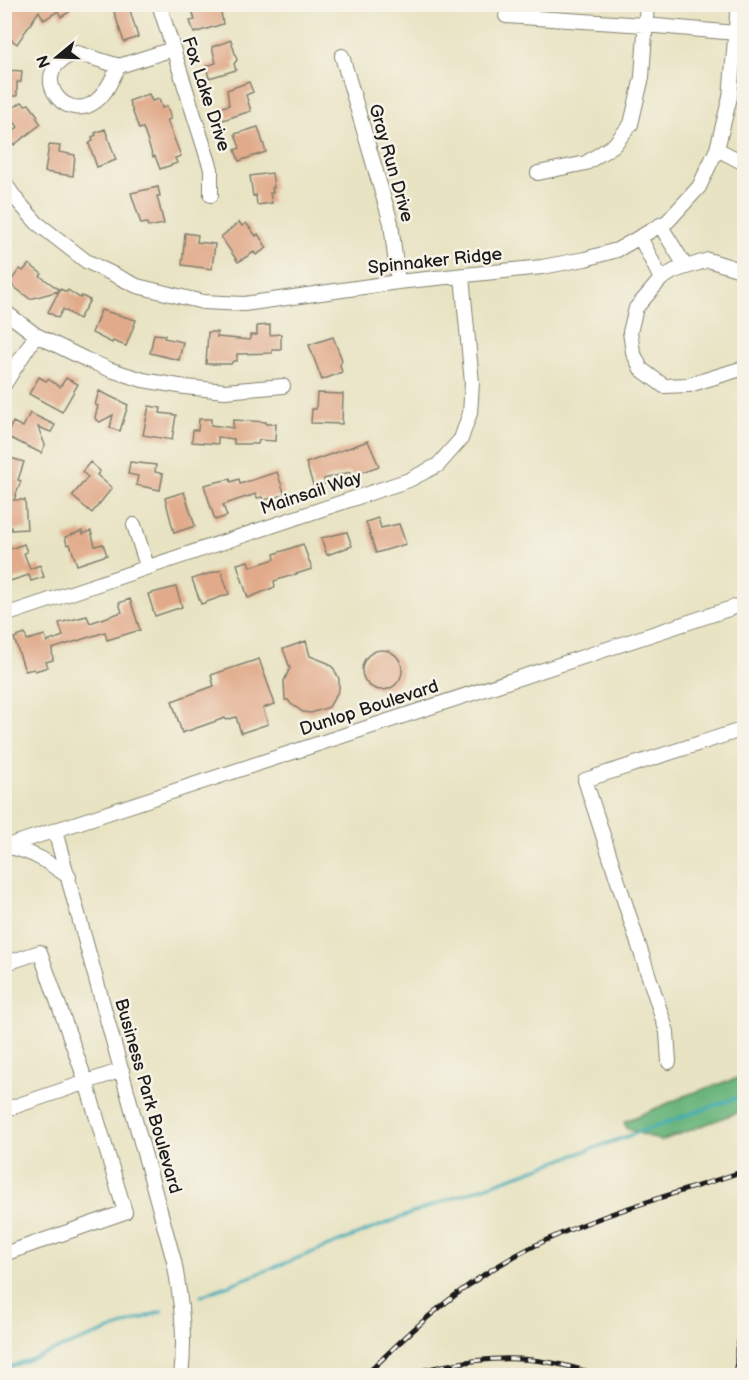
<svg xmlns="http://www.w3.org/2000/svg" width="749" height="1380" viewBox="0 0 749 1380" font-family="'Balsamiq Sans',sans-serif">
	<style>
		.built { fill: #f0d5bc }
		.forest { fill: #6bb57d; stroke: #44684c; stroke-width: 1.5 }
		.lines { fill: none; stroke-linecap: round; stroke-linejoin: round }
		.stream { stroke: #3aaab7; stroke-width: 3 }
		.building { fill: #e1aa8a }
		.minor-casing { stroke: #82806f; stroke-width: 16 }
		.minor { stroke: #fff; stroke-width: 14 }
		.rail-casing { stroke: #1c1c1c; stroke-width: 5 }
		.rail { stroke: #f7f3e8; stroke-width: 3; stroke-dasharray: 9; stroke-linecap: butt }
		.labels { text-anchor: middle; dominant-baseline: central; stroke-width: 5; stroke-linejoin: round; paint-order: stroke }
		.street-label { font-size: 18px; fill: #1c1c1c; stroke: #f7f3e8 }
	</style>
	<rect width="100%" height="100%" fill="#f7f3e8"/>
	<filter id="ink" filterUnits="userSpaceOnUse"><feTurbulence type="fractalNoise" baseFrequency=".0167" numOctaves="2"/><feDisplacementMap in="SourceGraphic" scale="12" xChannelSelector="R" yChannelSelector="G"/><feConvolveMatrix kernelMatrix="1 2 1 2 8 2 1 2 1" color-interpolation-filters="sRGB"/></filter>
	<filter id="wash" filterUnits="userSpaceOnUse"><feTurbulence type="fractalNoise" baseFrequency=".008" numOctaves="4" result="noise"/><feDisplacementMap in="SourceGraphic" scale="24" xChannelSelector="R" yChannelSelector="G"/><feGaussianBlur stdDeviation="1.35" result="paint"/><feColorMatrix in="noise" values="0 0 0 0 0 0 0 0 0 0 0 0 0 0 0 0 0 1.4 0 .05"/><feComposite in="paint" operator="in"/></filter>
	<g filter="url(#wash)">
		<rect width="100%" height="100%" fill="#e8e3c2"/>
		<!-- built -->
		<path class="built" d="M 474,1369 L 517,1370 L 565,1375 L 441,1375 Z"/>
		<!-- forest -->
		<path class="forest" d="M 744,1076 L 744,1110 L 661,1141 L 627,1129 L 624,1122 L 692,1093 Z"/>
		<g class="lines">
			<!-- stream -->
			<path class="stream" d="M 201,1296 L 428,1207 L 744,1095
				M 4,1369 L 162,1311"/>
		</g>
		<g id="blocks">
			<!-- building -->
			<path class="building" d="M 4,4 L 69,4 L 71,11 L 61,17 L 58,11 L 44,20 L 39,11 L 17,44 L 4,34 L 4,17 L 9,11 Z
				M 190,4 L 238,4 L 238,5 L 221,12 L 223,24 L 194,33 L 190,21 L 195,20 Z
				M 129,7 L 138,37 L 124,42 L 114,12 Z
				M 231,40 L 237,60 L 234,64 L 236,70 L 209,78 L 206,66 L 216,63 L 212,47 Z
				M 4,70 L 22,71 L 21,82 L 17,82 L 17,96 L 4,96 Z
				M 249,82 L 253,92 L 246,95 L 251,111 L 223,120 L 219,108 L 229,105 L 227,90 Z
				M 149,94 L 152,101 L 159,99 L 162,108 L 167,106 L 171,119 L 167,120 L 181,156 L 175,158 L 177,163 L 160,169 L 155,156 L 153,157 L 143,128 L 139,129 L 129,101 Z
				M 22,102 L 25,105 L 29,104 L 38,116 L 36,117 L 41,124 L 14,145 L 7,135 L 18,127 L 7,112 Z
				M 258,127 L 266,152 L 239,161 L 235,150 L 240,148 L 235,134 Z
				M 105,129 L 116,160 L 97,167 L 89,144 L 93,140 L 92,137 L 96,135 L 95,133 Z
				M 49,145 L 60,146 L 59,152 L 75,155 L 73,176 L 45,172 Z
				M 272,173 L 274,188 L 272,188 L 273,193 L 270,193 L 272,203 L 257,205 L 256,195 L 253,196 L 250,176 Z
				M 158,187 L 160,196 L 157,196 L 164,224 L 148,227 L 147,223 L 141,224 L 131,193 Z
				M 239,222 L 242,226 L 246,223 L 256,236 L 258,234 L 267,248 L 256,255 L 254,252 L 238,262 L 221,237 Z
				M 185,233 L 198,235 L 197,242 L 215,244 L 212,269 L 182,265 Z
				M 29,264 L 42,274 L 40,276 L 60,290 L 60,289 L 67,292 L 68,290 L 80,298 L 82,296 L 90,300 L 79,319 L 63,309 L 58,318 L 48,312 L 59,291 L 30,299 L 9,283 L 20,269 L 23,271 Z
				M 101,310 L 136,320 L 126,346 L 113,341 L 112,343 L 92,333 Z
				M 270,325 L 270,335 L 281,334 L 281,350 L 272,350 L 272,353 L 237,354 L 237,361 L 233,361 L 231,364 L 206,364 L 208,332 L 217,332 L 217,337 L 250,340 L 250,335 L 257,335 L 257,326 Z
				M 154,334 L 165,335 L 164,338 L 183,342 L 179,360 L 150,353 Z
				M 333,337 L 342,360 L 340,365 L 342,372 L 322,380 L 309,345 Z
				M 39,377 L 46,381 L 48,379 L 60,387 L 66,378 L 78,384 L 62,412 L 29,394 Z
				M 99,391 L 128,405 L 120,431 L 110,428 L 113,415 L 100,422 L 96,420 L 95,417 L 98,406 L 95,405 Z
				M 317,393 L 343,394 L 342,424 L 311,423 L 312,409 L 316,409 Z
				M 149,406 L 161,408 L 160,413 L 176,415 L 172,440 L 143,435 Z
				M 30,413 L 55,425 L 51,432 L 38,427 L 45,445 L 41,453 L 6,436 L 13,422 L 23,427 Z
				M 199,419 L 211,419 L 211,425 L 233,428 L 233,420 L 266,422 L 266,424 L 276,424 L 275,441 L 259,440 L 258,444 L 234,444 L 234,439 L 218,437 L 218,444 L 192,442 L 193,430 L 198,430 Z
				M 368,441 L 379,466 L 351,476 L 350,472 L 324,479 L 325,484 L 314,488 L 306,463 Z
				M 4,456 L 24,462 L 18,480 L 21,481 L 14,500 L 25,500 L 27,529 L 11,530 L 11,527 L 4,528 Z
				M 90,462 L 100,471 L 97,475 L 112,488 L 92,513 L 72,496 L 88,477 L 82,472 Z
				M 130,462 L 156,465 L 155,472 L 163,474 L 160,490 L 136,485 L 138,476 L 128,474 Z
				M 277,472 L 285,495 L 264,500 L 262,497 L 257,498 L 256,494 L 237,500 L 223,505 L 227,516 L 215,520 L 204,485 L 230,479 L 231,482 L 239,479 L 240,484 Z
				M 184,492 L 195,526 L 174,533 L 165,498 Z
				M 378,518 L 381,528 L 399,524 L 406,544 L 376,553 L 366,522 Z
				M 82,531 L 83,534 L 91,531 L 95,546 L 103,544 L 107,555 L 77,565 L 70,544 L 67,545 L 65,537 Z
				M 347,532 L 352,546 L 327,555 L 321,538 Z
				M 24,544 L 27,552 L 24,553 L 30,569 L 40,565 L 44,577 L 31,581 L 29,575 L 10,581 L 4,564 L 4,551 Z
				M 303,544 L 312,569 L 274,581 L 275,587 L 248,598 L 237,564 L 248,561 L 250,567 L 275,559 L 274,554 Z
				M 221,570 L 229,594 L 201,604 L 192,579 Z
				M 176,587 L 182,607 L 155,616 L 148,594 Z
				M 130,599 L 140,630 L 107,640 L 105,632 L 52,649 L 53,660 L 46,662 L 48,667 L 35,671 L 34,669 L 25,671 L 14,638 L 25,634 L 27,640 L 45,635 L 47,642 L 63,636 L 59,623 L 87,616 L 90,623 L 122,612 L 119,603 Z
				M 306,641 L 310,656 L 328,663 L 334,669 L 339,679 L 339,690 L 329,707 L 311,713 L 303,712 L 291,704 L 288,700 L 285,700 L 284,681 L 290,668 L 283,649 Z
				M362 670a20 20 0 1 1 40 0a20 20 0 1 1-40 0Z
				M 259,659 L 275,704 L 263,708 L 268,724 L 241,733 L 236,717 L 226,720 L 225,718 L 182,733 L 172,701 L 214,686 L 211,675 Z"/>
		</g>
	</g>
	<g filter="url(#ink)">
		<use href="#blocks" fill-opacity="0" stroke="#82806f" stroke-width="1.5"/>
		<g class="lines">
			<defs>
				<path id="minor" d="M 159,4 L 211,169 L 211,195
					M 506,16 L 645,25 L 736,33
					M 77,53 L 119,66 C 112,78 107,93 96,101 C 63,127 24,68 77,53 Z
					M 342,56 L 391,223 L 398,282
					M 119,66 L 173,49
					M 717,149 L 744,163
					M 538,173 L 586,163 L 614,145 L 631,124 L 642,77 L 647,4
					M 4,182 L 15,198 L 37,223 L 86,261 L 137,286 L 203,302 L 244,304 L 398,282 L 542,267 L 585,259 L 617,250 L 668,221 L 699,187 L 717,149 L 730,97 L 738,4
					M 660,225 L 686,267
					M 640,237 L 661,279
					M 744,271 L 708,260 L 674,271 L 661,279 L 636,308 L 630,332 L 633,352 L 641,369 L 664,386 L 689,385 L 744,368
					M 4,311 L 36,335 L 85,359 L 111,370 L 143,380 L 185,387 L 225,391 L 283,386
					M 4,385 L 36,335
					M 134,525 L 147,566
					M 4,613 L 11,613 L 409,480 L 438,465 L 461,439 L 470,413 L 472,383 L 462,276
					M 55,831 L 174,1261 C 181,1299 186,1337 181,1376
					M 4,847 L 744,604
					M 8,847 C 34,852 48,862 69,877
					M 4,964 L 40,952 L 86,1082 L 125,1212 L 4,1254
					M 669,1062 L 667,1032 L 585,780 L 744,729
					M 4,1110 L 122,1070"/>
			</defs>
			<!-- minor casing -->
			<use href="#minor" class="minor-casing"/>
			<!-- minor -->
			<use href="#minor" class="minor"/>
			<defs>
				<path id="rail" d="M 365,1376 C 415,1326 466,1280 530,1248 C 597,1214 673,1195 744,1171
					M 402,1376 C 451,1362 502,1353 553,1363 C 569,1366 586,1371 602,1376
					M 737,1376 L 737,1349 L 744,1322"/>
			</defs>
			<!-- rail casing -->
			<use href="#rail" class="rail-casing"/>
			<!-- rail -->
			<use href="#rail" class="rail"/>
		</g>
	</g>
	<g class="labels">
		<!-- street labels -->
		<g class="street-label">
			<text transform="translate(206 94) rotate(72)">Fox Lake Drive</text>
			<text transform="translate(391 163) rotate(74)">Gray Run Drive</text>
			<text transform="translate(435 261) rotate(-6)">Spinnaker Ridge</text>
			<text transform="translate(311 493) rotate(-18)">Mainsail Way</text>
			<text transform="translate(369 708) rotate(-18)">Dunlop Boulevard</text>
			<text transform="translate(148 1096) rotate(74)">Business Park Boulevard</text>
		</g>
	</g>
	<!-- margin -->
	<rect width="749" height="1380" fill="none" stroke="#f7f3e8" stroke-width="24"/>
	<!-- north arrow -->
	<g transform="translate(57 57) rotate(251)" stroke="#f7f3e8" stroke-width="4.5" paint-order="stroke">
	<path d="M0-4.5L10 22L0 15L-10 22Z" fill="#1c1c1c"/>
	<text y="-9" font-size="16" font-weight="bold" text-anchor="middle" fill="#1c1c1c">N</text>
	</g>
</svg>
